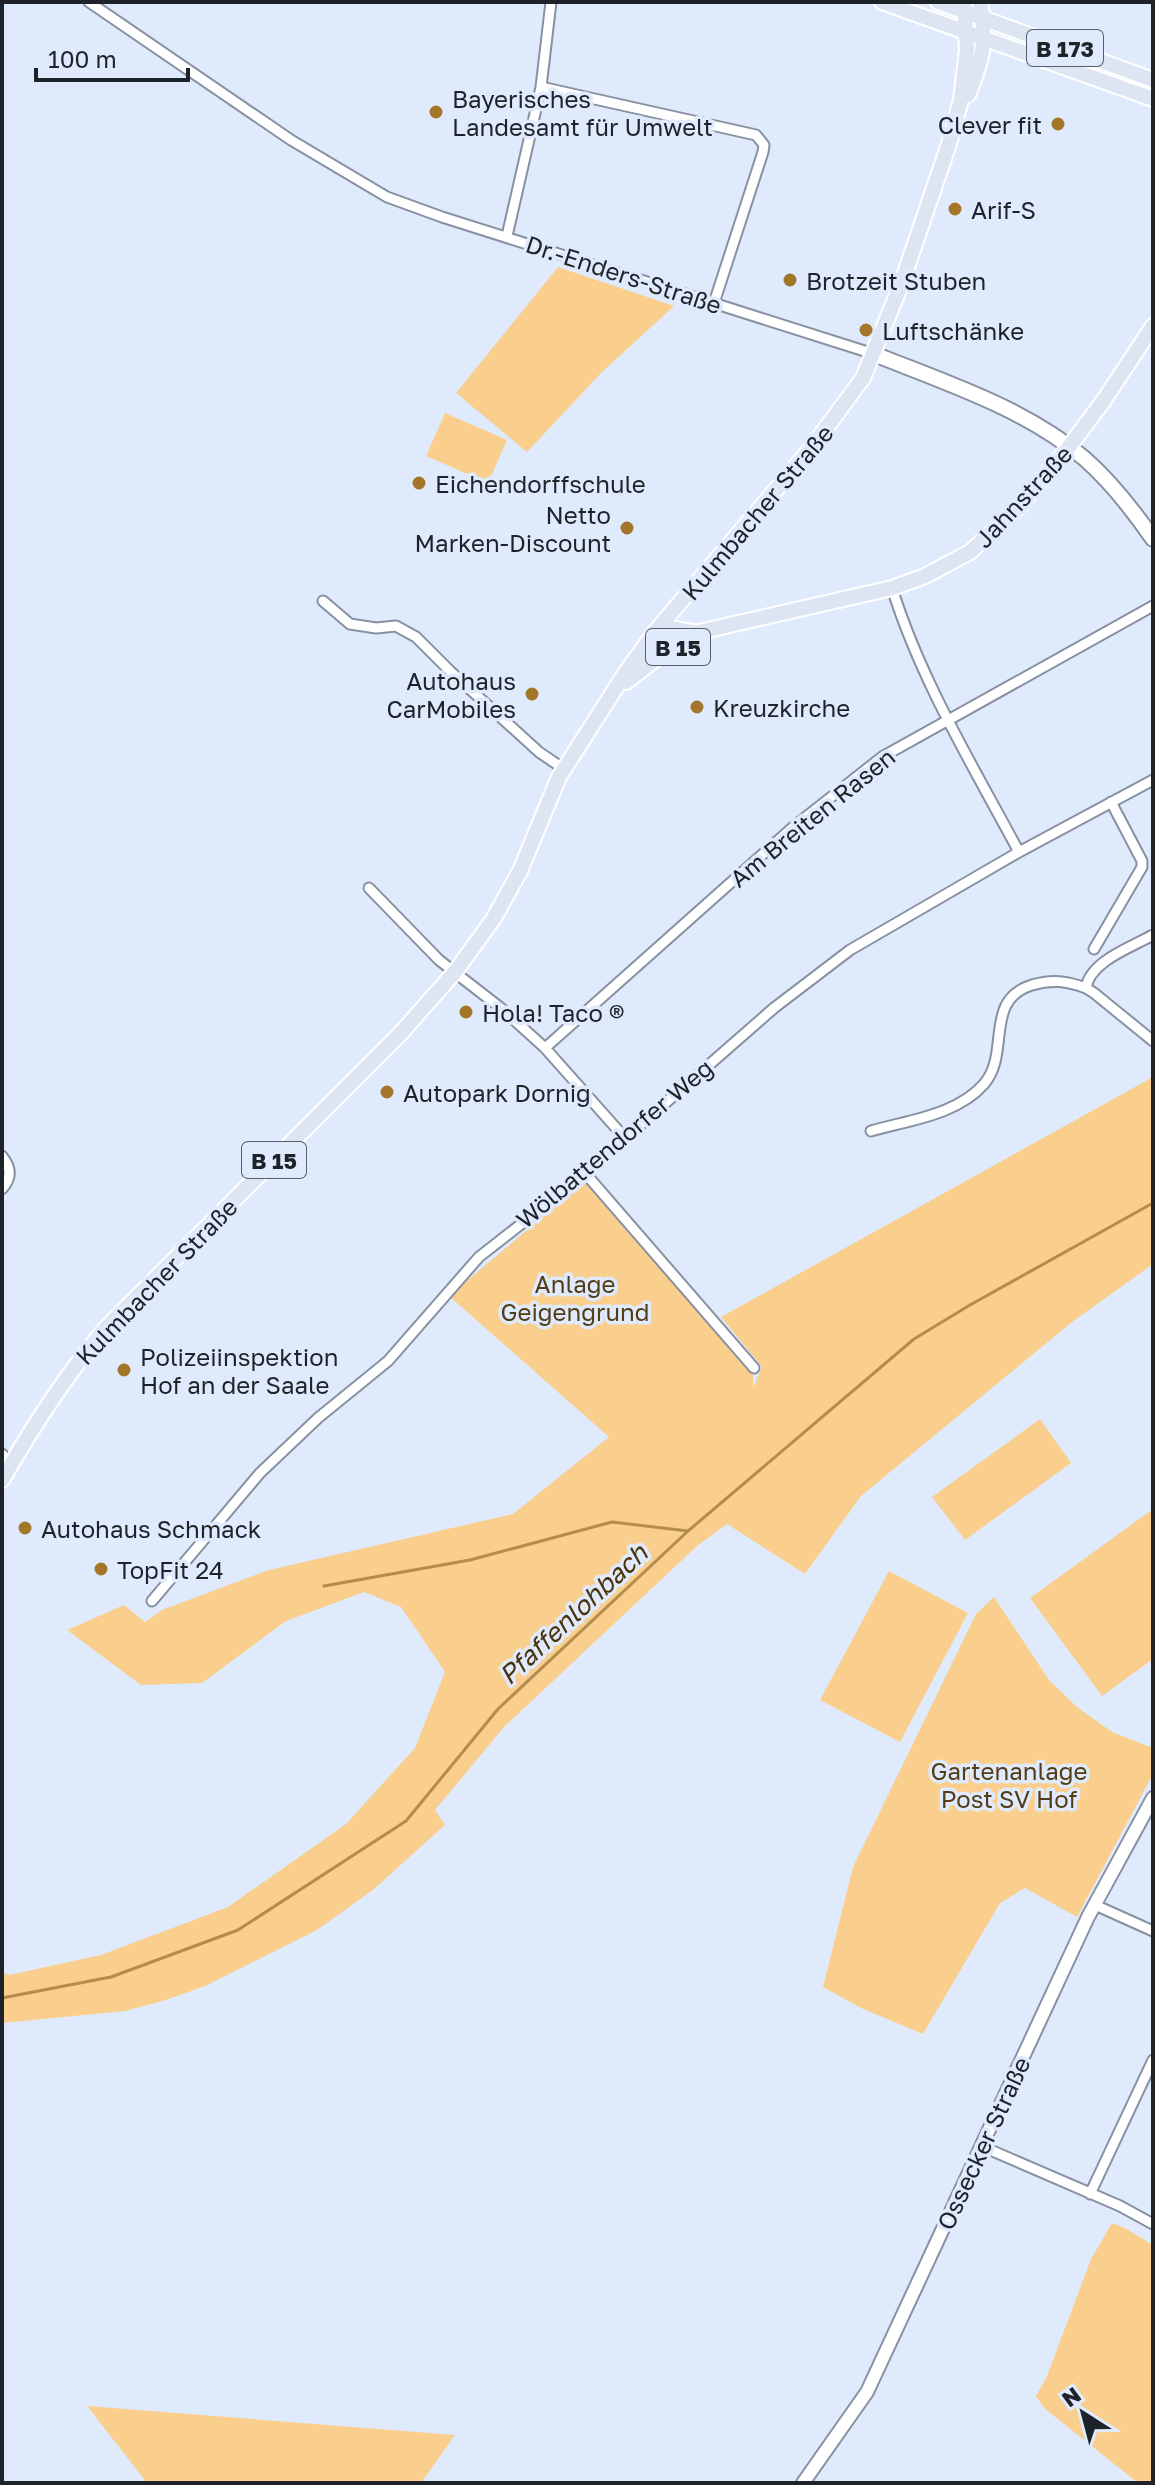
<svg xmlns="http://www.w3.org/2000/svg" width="1155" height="2485" viewBox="0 0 1155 2485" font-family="'Golos Text',sans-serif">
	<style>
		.green { fill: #face8d }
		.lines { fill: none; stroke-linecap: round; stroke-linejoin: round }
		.stream { stroke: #b48c4e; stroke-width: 3 }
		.minor-casing { stroke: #8791a2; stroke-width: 13 }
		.tertiary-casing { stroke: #8791a2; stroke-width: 16 }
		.secondary-casing { stroke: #8791a2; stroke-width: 18 }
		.primary-casing { stroke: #fff; stroke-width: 18 }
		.minor { stroke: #fff; stroke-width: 9 }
		.tertiary { stroke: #fff; stroke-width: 12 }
		.secondary { stroke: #fff; stroke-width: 14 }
		.primary { stroke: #dde5f2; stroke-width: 14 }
		.poi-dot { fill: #a47629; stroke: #dfebfd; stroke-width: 3 }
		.labels { text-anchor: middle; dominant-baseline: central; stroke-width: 7; stroke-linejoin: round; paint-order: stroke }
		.shield { fill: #dfebfd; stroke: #585e69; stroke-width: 2 }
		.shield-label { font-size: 22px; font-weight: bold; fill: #1e2229 }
		.poi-label { font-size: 24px; fill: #1e2229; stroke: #dfebfd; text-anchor: start }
		.street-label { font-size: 24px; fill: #1e2229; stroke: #dfebfd }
		.park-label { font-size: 24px; fill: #543c16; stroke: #dfebfd }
		.water-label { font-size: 26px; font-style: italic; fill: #4b330b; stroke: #dfebfd }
	</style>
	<rect width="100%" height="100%" fill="#dfebfd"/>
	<!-- green -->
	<path class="green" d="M 558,267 L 674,306 L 602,372 L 527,452 L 456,393 Z
		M 445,413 L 507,440 L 488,483 L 426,456 Z
		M 1153,1077 L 1153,1264 L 1072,1322 L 861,1496 L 805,1574 L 727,1524 L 697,1546 L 504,1727 L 435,1810 L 445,1825 L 374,1889 L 317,1930 L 205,1986 L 166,2000 L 125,2011 L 2,2023 L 2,1972 L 9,1975 L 101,1955 L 228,1907 L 346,1824 L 415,1748 L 445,1672 L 401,1607 L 364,1592 L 286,1621 L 202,1683 L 141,1685 L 67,1630 L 124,1605 L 145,1622 L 162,1610 L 269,1570 L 513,1514 L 609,1437 L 449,1296 L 585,1181 L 753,1374 L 753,1388 L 762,1367 L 721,1317 Z
		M 1040,1419 L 1071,1463 L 965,1540 L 932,1497 Z
		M 1153,1509 L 1153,1659 L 1102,1696 L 1030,1598 Z
		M 889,1571 L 968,1613 L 900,1742 L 820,1700 Z
		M 994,1597 L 1049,1680 L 1077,1707 L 1112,1732 L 1153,1748 L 1153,1774 L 1077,1917 L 1025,1888 L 1000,1903 L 923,2034 L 861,2008 L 823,1987 L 853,1867 L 976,1614 Z
		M 1112,2223 L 1125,2228 L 1153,2245 L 1153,2483 L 1138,2483 L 1044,2408 L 1036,2396 L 1047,2376 L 1091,2259 Z
		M 87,2406 L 455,2435 L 421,2483 L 147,2483 Z"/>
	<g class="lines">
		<!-- stream -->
		<path class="stream" d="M 324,1586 L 470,1560 L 612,1522 L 688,1531
			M 2,1998 L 111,1977 L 238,1930 L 406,1821 L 498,1709 L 688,1531 L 914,1339 L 970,1305 L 1153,1203"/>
		<defs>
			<path id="minor" d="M 89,2 L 291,140 L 387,197 L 442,217 L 874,354
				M 541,87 L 756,135 L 764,145 L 763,152 L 714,303
				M 507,236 L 541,87 L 551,2
				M 892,588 C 921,681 973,766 1019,852
				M 323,601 L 350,624 L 376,628 L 396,626 L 416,637 L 450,671 L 539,752 L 564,769
				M 369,888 L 439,960 L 502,1009 L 545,1048 L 624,1137
				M 1153,935 C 1132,947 1090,961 1086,988 L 1094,993 L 1153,1041
				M 1094,949 L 1142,867 L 1142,861 L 1111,802
				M 545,1048 L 792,828 L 882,757 L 1153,606
				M 871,1131 C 909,1120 957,1115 984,1084 C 1011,1053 983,1000 1032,985 C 1052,979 1067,981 1086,988
				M 2,1156 C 11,1167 12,1178 2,1189
				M 585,1173 L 754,1368
				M 2,1454 L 12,1463
				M 152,1601 L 260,1473 L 318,1418 L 388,1361 L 479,1257 L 575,1182 L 774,1008 L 850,950 L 1019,852 L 1153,780
				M 1095,1905 L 1153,1931
				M 981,2146 L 1120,2206 L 1153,2224
				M 1090,2194 L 1153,2060"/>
			<path id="tertiary" d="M 803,2483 L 867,2392 L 1088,1917 L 1153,1798"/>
			<path id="secondary" d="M 874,354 C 946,383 1025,408 1085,459 C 1111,482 1133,510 1153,539"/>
			<path id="primary" d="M 882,2 L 1153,99
				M 938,2 L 1153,80
				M 968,95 C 983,58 987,42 980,2
				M 658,631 C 671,624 683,633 699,632 L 892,588 L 925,576 L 970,552 L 1020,506 L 1069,447 L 1104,400 L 1153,326
				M 626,682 L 661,655 L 703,636
				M 2,1480 C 33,1426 66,1374 107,1327 L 400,1034 L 455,972 L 494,918 L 520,871 L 559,777 L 626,672 L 655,632 L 812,447 L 863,378 L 901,285 L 949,144 L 961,100 L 967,50 L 964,2"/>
		</defs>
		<!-- minor casing -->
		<use href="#minor" class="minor-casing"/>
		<!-- tertiary casing -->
		<use href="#tertiary" class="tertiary-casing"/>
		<!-- secondary casing -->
		<use href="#secondary" class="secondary-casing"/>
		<!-- primary casing -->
		<use href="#primary" class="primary-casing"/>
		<!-- minor -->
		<use href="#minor" class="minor"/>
		<!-- tertiary -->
		<use href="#tertiary" class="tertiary"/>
		<!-- secondary -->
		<use href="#secondary" class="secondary"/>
		<!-- primary -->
		<use href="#primary" class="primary"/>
	</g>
	<!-- markers -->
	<g class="poi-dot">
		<circle cx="436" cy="112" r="8"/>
		<circle cx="1058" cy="124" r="8"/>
		<circle cx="955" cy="209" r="8"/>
		<circle cx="790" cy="280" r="8"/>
		<circle cx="866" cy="330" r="8"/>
		<circle cx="419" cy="483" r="8"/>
		<circle cx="627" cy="528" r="8"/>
		<circle cx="532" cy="694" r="8"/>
		<circle cx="697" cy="707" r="8"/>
		<circle cx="466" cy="1012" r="8"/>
		<circle cx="387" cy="1092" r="8"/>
		<circle cx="124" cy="1370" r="8"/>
		<circle cx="25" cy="1528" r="8"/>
		<circle cx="101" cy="1569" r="8"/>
	</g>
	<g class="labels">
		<!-- shield labels -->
		<g class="shield">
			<rect x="1027" y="30" width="76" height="36" rx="6"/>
			<rect x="646" y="629" width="64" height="36" rx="6"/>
			<rect x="242" y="1142" width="64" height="36" rx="6"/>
		</g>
		<g class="shield-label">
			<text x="1065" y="48">B 173</text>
			<text x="678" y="647">B 15</text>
			<text x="274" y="1160">B 15</text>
		</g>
		<!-- poi labels -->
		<g class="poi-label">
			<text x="452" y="98">Bayerisches<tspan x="452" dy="28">Landesamt für Umwelt</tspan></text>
			<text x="1042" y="124" text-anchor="end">Clever fit</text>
			<text x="971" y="209">Arif-S</text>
			<text x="806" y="280">Brotzeit Stuben</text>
			<text x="882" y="330">Luftschänke</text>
			<text x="435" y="483">Eichendorffschule</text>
			<text x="611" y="514" text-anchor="end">Netto<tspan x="611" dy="28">Marken-Discount</tspan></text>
			<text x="516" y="680" text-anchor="end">Autohaus<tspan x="516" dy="28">CarMobiles</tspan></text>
			<text x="713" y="707">Kreuzkirche</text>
			<text x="482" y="1012">Hola! Taco ®</text>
			<text x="403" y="1092">Autopark Dornig</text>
			<text x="140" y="1356">Polizeiinspektion<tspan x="140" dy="28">Hof an der Saale</tspan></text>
			<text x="41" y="1528">Autohaus Schmack</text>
			<text x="117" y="1569">TopFit 24</text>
		</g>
		<!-- street labels -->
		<g class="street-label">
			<text transform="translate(624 274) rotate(18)">Dr.-Enders-Straße</text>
			<text transform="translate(1023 496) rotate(-47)">Jahnstraße</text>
			<text transform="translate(757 512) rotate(-50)">Kulmbacher Straße</text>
			<text transform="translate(812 817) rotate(-39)">Am Breiten Rasen</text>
			<text transform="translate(614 1143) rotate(-40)">Wölbattendorfer Weg</text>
			<text transform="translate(156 1281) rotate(-46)">Kulmbacher Straße</text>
			<text transform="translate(983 2143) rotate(-65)">Ossecker Straße</text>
		</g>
		<!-- park labels -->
		<g class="park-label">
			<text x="575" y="1283">Anlage<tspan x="575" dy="28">Geigengrund</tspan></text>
			<text x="1009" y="1770">Gartenanlage<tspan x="1009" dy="28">Post SV Hof</tspan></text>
		</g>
		<!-- water labels -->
		<g class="water-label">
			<text transform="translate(573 1614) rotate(-43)">Pfaffenlohbach</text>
		</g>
	</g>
	<!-- border -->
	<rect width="1155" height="2485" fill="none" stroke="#1e2229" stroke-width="8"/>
	<!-- north arrow -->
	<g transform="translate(1083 2413) rotate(324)" stroke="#dfebfd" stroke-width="6" paint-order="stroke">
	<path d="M0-6L14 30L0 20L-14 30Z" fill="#1e2229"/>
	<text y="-12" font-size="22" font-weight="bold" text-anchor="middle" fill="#1e2229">N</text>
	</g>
	<!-- scale -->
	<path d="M36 68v12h152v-12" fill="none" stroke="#1e2229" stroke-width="4"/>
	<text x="48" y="68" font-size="24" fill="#1e2229" stroke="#dfebfd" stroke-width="6" paint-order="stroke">100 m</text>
</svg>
